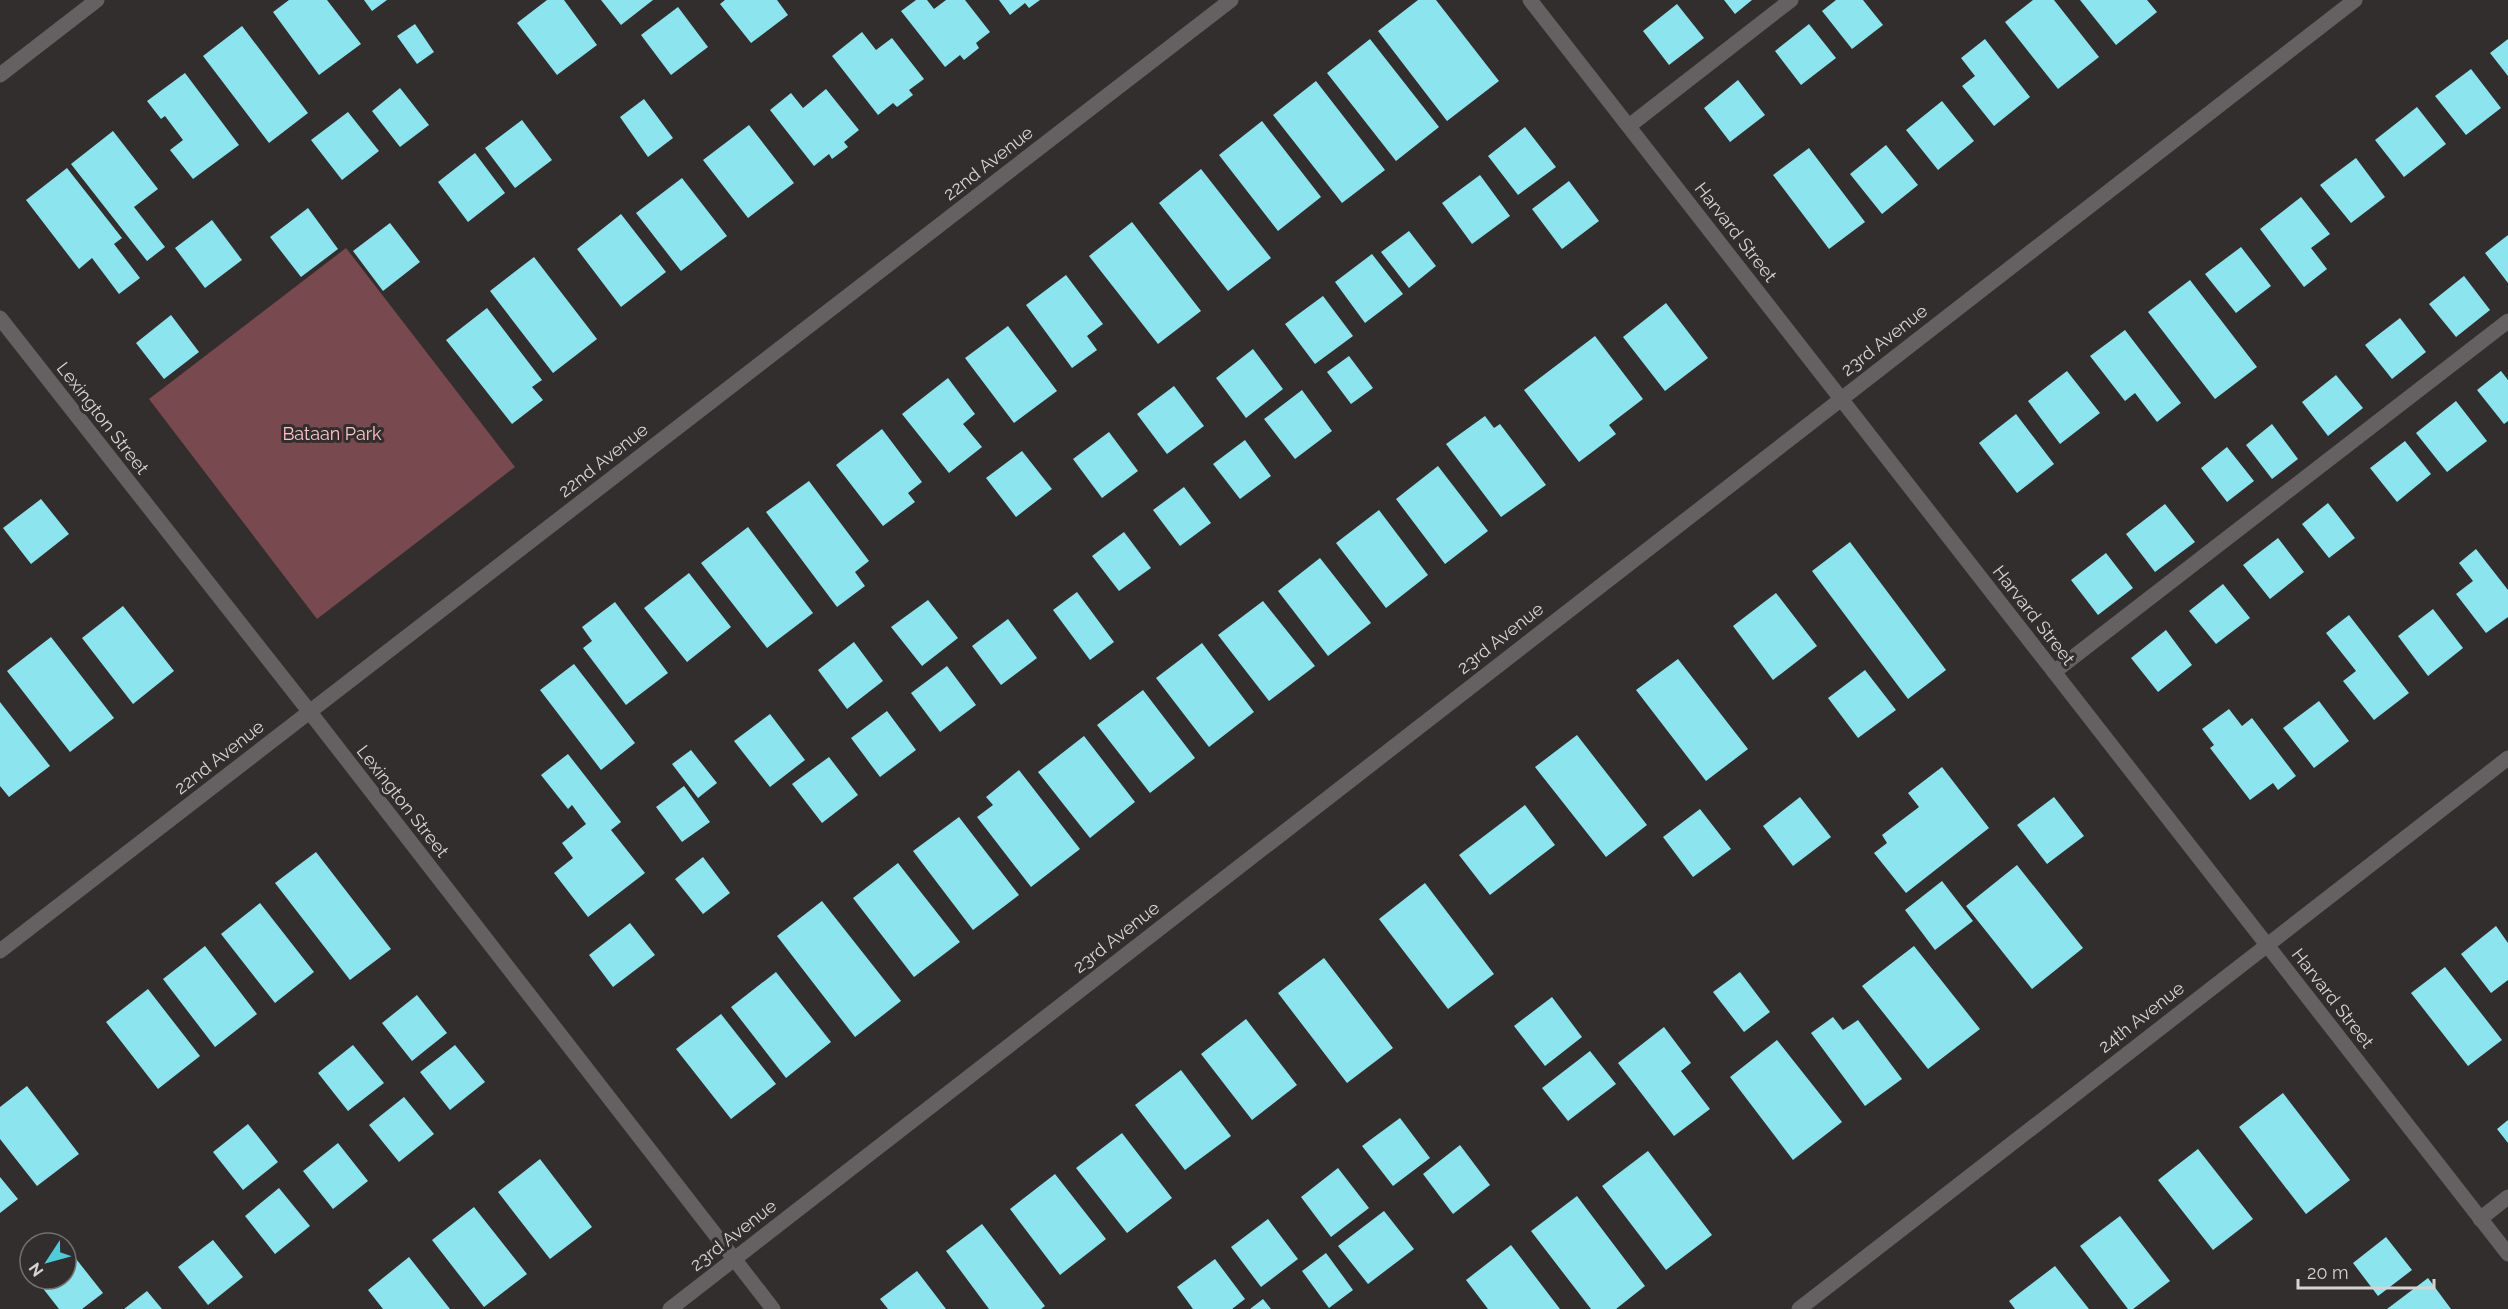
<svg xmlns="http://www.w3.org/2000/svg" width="2508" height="1309" viewBox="0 0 2508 1309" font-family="Raleway,sans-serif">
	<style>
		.green { fill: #794950 }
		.building { fill: #8ce4ee }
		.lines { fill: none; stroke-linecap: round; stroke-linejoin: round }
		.service { stroke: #656061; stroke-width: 15 }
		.minor { stroke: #656061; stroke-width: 15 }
		.labels { text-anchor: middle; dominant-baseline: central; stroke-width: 6; stroke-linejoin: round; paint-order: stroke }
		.street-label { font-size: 18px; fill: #d6d3d3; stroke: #322e2e }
		.park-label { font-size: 18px; fill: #fec2c8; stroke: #322e2e }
	</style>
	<rect width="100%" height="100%" fill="#322e2e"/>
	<!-- green -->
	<path class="green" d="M 346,248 L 515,467 L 317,619 L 149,399 Z"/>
	<!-- building -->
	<path class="building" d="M 289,0 L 327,0 L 361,44 L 319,75 L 273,12 Z
		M 364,0 L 387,0 L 372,11 Z
		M 547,0 L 564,0 L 597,45 L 557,75 L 517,23 Z
		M 601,0 L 653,0 L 621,25 Z
		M 725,0 L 777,0 L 788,15 L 751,43 L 720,4 Z
		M 916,0 L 927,0 L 934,9 L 946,0 L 965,0 L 990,32 L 976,43 L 979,48 L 964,60 L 960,55 L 945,67 L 901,11 Z
		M 999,0 L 1040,0 L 1029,8 L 1025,3 L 1010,15 Z
		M 1418,0 L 1436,0 L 1499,81 L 1447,121 L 1378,31 Z
		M 1724,0 L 1752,0 L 1735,14 Z
		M 1836,0 L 1863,0 L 1883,25 L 1852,49 L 1822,11 Z
		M 2033,0 L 2054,0 L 2099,57 L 2058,89 L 2005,22 Z
		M 2080,0 L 2147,0 L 2157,12 L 2116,45 Z
		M 1677,4 L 1704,38 L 1669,65 L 1643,31 Z
		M 678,7 L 708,47 L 671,75 L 641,35 Z
		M 415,24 L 434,52 L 417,64 L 397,36 Z
		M 1809,24 L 1836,58 L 1801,85 L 1775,51 Z
		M 242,26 L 308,113 L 269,143 L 203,56 Z
		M 862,32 L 876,50 L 892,38 L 924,79 L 909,90 L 913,95 L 897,107 L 893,103 L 878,115 L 832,56 Z
		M 1370,39 L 1439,127 L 1396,161 L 1327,73 Z
		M 1985,39 L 2030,97 L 1994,126 L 1962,86 L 1975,76 L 1961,58 Z
		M 2508,39 L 2508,76 L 2490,53 Z
		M 2471,69 L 2501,108 L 2466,135 L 2435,96 Z
		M 185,73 L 239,145 L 193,179 L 170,150 L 183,140 L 165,116 L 161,119 L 147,101 Z
		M 1738,80 L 1765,115 L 1730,142 L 1704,108 Z
		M 1316,81 L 1385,170 L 1342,203 L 1273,115 Z
		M 400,88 L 429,125 L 400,147 L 372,111 Z
		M 826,89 L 859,130 L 844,142 L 848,147 L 832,159 L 829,154 L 814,166 L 770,110 L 791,93 L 803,108 Z
		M 644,99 L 673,138 L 648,157 L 620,117 Z
		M 1942,101 L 1974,141 L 1938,170 L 1906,130 Z
		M 2417,107 L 2446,144 L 2404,177 L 2375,140 Z
		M 348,112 L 379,151 L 342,180 L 311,140 Z
		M 522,120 L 552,160 L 515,188 L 485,148 Z
		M 1262,121 L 1321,197 L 1278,231 L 1219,155 Z
		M 749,125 L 794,183 L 748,218 L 703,160 Z
		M 1525,127 L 1556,167 L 1518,195 L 1488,156 Z
		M 113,131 L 158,189 L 134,207 L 165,247 L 147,261 L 71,164 Z
		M 1886,145 L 1918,185 L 1882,214 L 1850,174 Z
		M 1809,148 L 1865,222 L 1829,249 L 1773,175 Z
		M 475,153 L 505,193 L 468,222 L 438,182 Z
		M 2356,158 L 2385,197 L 2351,223 L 2320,185 Z
		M 67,168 L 122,238 L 114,244 L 140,278 L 119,294 L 92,258 L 79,269 L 26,200 Z
		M 1201,169 L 1271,258 L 1228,291 L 1159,203 Z
		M 1480,175 L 1510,216 L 1472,244 L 1442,203 Z
		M 682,178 L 727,236 L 681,271 L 636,213 Z
		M 1569,181 L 1599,221 L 1562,249 L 1532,209 Z
		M 2301,197 L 2330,234 L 2311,248 L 2327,269 L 2304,287 L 2260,229 Z
		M 308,208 L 338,249 L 301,277 L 270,237 Z
		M 621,214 L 666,272 L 621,307 L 577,249 Z
		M 212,220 L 242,260 L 205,288 L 175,248 Z
		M 1132,222 L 1201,311 L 1158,344 L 1089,256 Z
		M 390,223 L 420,262 L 383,291 L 353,251 Z
		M 1409,231 L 1436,266 L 1409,288 L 1381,252 Z
		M 2508,235 L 2508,283 L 2485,253 Z
		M 2241,247 L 2271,286 L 2236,313 L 2205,274 Z
		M 1372,254 L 1403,294 L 1365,323 L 1335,282 Z
		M 534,257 L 597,339 L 553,373 L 490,291 Z
		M 1066,275 L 1103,324 L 1087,336 L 1097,350 L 1072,368 L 1026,305 Z
		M 2464,276 L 2490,310 L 2456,337 L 2429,304 Z
		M 2190,280 L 2257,367 L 2215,399 L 2148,312 Z
		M 1323,296 L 1353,336 L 1315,364 L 1285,324 Z
		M 1666,303 L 1708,358 L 1665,391 L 1623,337 Z
		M 487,308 L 542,380 L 532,387 L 543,400 L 512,424 L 446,340 Z
		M 171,315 L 199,352 L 164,379 L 136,343 Z
		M 2400,318 L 2426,352 L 2392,379 L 2365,345 Z
		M 1008,326 L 1057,391 L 1014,423 L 965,358 Z
		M 2125,330 L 2181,403 L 2157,422 L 2135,393 L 2125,401 L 2090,356 Z
		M 1595,336 L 1643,399 L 1609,425 L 1616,434 L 1579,462 L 1524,390 Z
		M 1253,349 L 1283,389 L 1246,418 L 1216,378 Z
		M 1349,356 L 1373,388 L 1351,404 L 1327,372 Z
		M 2067,371 L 2100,413 L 2060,444 L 2028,401 Z
		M 2501,371 L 2508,380 L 2508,421 L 2504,424 L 2477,390 Z
		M 2336,375 L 2363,408 L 2328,436 L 2302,402 Z
		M 948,378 L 975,414 L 963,424 L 982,447 L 949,473 L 902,414 Z
		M 1174,386 L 1204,426 L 1167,454 L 1137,414 Z
		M 1302,390 L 1332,431 L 1295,459 L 1264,419 Z
		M 2456,401 L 2487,441 L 2447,472 L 2416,433 Z
		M 2016,414 L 2054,464 L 2017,493 L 1979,443 Z
		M 1485,416 L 1494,428 L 1500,424 L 1546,485 L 1501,517 L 1446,444 Z
		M 2272,424 L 2298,459 L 2272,479 L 2246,445 Z
		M 882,429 L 922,482 L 908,493 L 915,502 L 883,526 L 836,465 Z
		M 1109,432 L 1138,471 L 1102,498 L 1073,459 Z
		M 1245,440 L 1271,476 L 1240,499 L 1213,464 Z
		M 2405,441 L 2431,474 L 2397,502 L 2370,468 Z
		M 2227,447 L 2254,481 L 2227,502 L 2201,468 Z
		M 1022,451 L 1052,489 L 1016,517 L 986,478 Z
		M 1438,466 L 1488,531 L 1445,564 L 1396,499 Z
		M 809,481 L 869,561 L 855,572 L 865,586 L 837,607 L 766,512 Z
		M 1184,487 L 1211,523 L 1180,546 L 1153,510 Z
		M 41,499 L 69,534 L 31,564 L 3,528 Z
		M 2328,503 L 2355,538 L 2329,558 L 2302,524 Z
		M 2165,504 L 2195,542 L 2155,572 L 2126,534 Z
		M 1379,510 L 1428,575 L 1386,608 L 1336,543 Z
		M 748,527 L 813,613 L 767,648 L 701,563 Z
		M 1124,532 L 1151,568 L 1119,591 L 1092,556 Z
		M 2278,538 L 2304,572 L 2270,599 L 2243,565 Z
		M 1850,542 L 1946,670 L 1908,699 L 1812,571 Z
		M 2476,549 L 2508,590 L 2508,617 L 2486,633 L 2456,594 L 2473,581 L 2459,563 Z
		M 2106,553 L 2133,588 L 2098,615 L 2071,580 Z
		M 1320,558 L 1371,623 L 1328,656 L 1278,591 Z
		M 689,573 L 731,627 L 687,662 L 644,608 Z
		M 2223,584 L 2250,618 L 2216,644 L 2189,611 Z
		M 1077,592 L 1114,642 L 1090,660 L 1053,610 Z
		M 1776,593 L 1817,646 L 1773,680 L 1733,626 Z
		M 928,600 L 958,638 L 922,666 L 891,627 Z
		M 1263,601 L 1315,666 L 1269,701 L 1218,635 Z
		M 615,602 L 668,673 L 626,705 L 583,648 L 592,641 L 582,627 Z
		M 123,606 L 174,671 L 133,704 L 82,638 Z
		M 2433,609 L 2463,648 L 2428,676 L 2398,636 Z
		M 2349,615 L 2409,693 L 2374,720 L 2343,681 L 2356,671 L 2326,633 Z
		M 1008,619 L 1037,658 L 1001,685 L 972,646 Z
		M 2166,630 L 2192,665 L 2158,692 L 2131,658 Z
		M 51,637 L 114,718 L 70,752 L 7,671 Z
		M 854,642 L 883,681 L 847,709 L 818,670 Z
		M 1202,643 L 1254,712 L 1209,747 L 1156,678 Z
		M 1678,659 L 1748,749 L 1706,781 L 1636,690 Z
		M 574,664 L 635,743 L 601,770 L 540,690 Z
		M 947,666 L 976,705 L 940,732 L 911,693 Z
		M 1865,670 L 1896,710 L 1858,738 L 1828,698 Z
		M 1143,690 L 1195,758 L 1150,793 L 1097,725 Z
		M 2319,701 L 2349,741 L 2314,768 L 2283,728 Z
		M 0,702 L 50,766 L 9,797 L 0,786 Z
		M 2229,709 L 2242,726 L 2252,718 L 2296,776 L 2278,790 L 2273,783 L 2250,800 L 2210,748 L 2214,745 L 2202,729 Z
		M 887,711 L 916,750 L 880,777 L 851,738 Z
		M 770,714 L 805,760 L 770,787 L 734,741 Z
		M 1577,735 L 1647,825 L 1606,857 L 1535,767 Z
		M 1084,736 L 1135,802 L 1090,838 L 1038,772 Z
		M 691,750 L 717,783 L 698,798 L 672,764 Z
		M 568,754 L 621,822 L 611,830 L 645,873 L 588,917 L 554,873 L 573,858 L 562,843 L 586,824 L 572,805 L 568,809 L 541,775 Z
		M 829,757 L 858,795 L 822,823 L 792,784 Z
		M 1942,767 L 1989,828 L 1906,893 L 1874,853 L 1887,843 L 1882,835 L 1919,807 L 1908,793 Z
		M 1019,770 L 1080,849 L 1031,887 L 977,817 L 993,805 L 986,797 Z
		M 684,786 L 710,822 L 682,842 L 656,807 Z
		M 1800,797 L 1831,837 L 1793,866 L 1763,826 Z
		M 2054,797 L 2084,836 L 2047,864 L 2017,825 Z
		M 1525,805 L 1555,845 L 1490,895 L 1459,855 Z
		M 1700,809 L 1731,849 L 1693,877 L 1663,837 Z
		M 959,817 L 1019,895 L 973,930 L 913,851 Z
		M 316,852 L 391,949 L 350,980 L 275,883 Z
		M 703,857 L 730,893 L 703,914 L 675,879 Z
		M 898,863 L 960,942 L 914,977 L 853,898 Z
		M 2017,865 L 2083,948 L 2032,989 L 1966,906 Z
		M 1942,881 L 1973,921 L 1935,950 L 1905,910 Z
		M 1425,883 L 1494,974 L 1448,1009 L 1379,919 Z
		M 822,901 L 901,1001 L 855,1037 L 777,936 Z
		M 260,903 L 314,972 L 275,1003 L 221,934 Z
		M 630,923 L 655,955 L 613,987 L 589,955 Z
		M 2496,926 L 2508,943 L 2508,980 L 2491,993 L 2461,954 Z
		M 205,946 L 257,1014 L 215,1047 L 163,979 Z
		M 1914,946 L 1980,1029 L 1928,1069 L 1862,986 Z
		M 1324,958 L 1393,1048 L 1347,1083 L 1278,993 Z
		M 2445,967 L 2502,1040 L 2468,1066 L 2411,993 Z
		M 776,972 L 831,1042 L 786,1078 L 731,1007 Z
		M 1740,972 L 1770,1012 L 1744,1032 L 1713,992 Z
		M 148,989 L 200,1056 L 158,1089 L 106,1022 Z
		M 417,995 L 447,1033 L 412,1061 L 382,1023 Z
		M 1552,997 L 1582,1037 L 1545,1066 L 1514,1026 Z
		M 721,1014 L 776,1084 L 731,1119 L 676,1049 Z
		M 1833,1017 L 1843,1030 L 1858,1020 L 1902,1079 L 1865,1106 L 1811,1033 Z
		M 1246,1019 L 1297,1085 L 1252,1120 L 1201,1054 Z
		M 1664,1027 L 1691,1063 L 1681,1071 L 1710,1109 L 1674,1136 L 1618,1063 Z
		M 1777,1040 L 1842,1122 L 1793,1160 L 1730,1077 Z
		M 353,1045 L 384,1083 L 348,1111 L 318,1073 Z
		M 455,1045 L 485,1082 L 450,1110 L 420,1072 Z
		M 1590,1051 L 1616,1084 L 1568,1121 L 1542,1088 Z
		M 1181,1070 L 1231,1136 L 1185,1170 L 1135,1105 Z
		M 27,1086 L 79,1154 L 37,1186 L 0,1139 L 0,1107 Z
		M 2283,1093 L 2350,1180 L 2306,1214 L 2239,1127 Z
		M 404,1097 L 434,1134 L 399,1162 L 369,1125 Z
		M 1400,1118 L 1430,1158 L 1393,1186 L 1362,1146 Z
		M 2508,1120 L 2508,1143 L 2497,1129 Z
		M 248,1124 L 278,1162 L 243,1190 L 213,1152 Z
		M 1122,1133 L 1172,1198 L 1127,1233 L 1076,1168 Z
		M 338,1143 L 368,1181 L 333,1209 L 303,1171 Z
		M 1460,1145 L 1490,1185 L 1453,1214 L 1423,1174 Z
		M 2198,1149 L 2253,1219 L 2213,1250 L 2158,1180 Z
		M 1648,1151 L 1712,1235 L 1666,1270 L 1602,1186 Z
		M 540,1159 L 592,1227 L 550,1259 L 498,1192 Z
		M 1338,1168 L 1369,1208 L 1331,1237 L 1301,1197 Z
		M 1055,1174 L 1106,1239 L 1060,1275 L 1010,1209 Z
		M 0,1177 L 18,1199 L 0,1213 Z
		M 279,1188 L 310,1226 L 275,1254 L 245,1216 Z
		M 1577,1196 L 1645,1286 L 1616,1309 L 1591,1309 L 1531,1231 Z
		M 474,1207 L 527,1274 L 484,1307 L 432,1240 Z
		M 1384,1211 L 1414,1249 L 1368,1284 L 1338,1246 Z
		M 2120,1216 L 2170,1281 L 2133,1309 L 2128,1309 L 2080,1246 Z
		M 1268,1219 L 1298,1259 L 1261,1287 L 1231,1247 Z
		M 982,1224 L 1045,1306 L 1041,1309 L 989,1309 L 946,1251 Z
		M 2386,1237 L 2412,1270 L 2378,1296 L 2353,1263 Z
		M 213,1240 L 243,1277 L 208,1305 L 178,1267 Z
		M 1511,1245 L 1560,1309 L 1488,1309 L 1466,1280 Z
		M 1326,1253 L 1353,1290 L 1329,1308 L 1302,1271 Z
		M 73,1255 L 103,1293 L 82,1309 L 59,1309 L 38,1282 L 42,1279 L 66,1279 L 66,1260 Z
		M 409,1257 L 450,1309 L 383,1309 L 368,1290 Z
		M 1215,1259 L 1245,1299 L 1232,1309 L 1193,1309 L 1177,1287 Z
		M 2055,1266 L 2089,1309 L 2015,1309 L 2009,1301 Z
		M 917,1271 L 946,1309 L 888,1309 L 880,1299 Z
		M 2428,1278 L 2451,1309 L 2387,1309 Z
		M 147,1291 L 162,1309 L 124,1309 Z
		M 1263,1299 L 1271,1309 L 1250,1309 Z"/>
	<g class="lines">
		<!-- service -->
		<path class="service" d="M 1629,126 L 1791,0
			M 2054,672 L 2508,321
			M 2480,1219 L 2508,1197"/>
		<!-- minor -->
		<path class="minor" d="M 1530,0 L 2508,1254
			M 0,75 L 97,0
			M 0,318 L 309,711 L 773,1309
			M 0,951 L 1231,0
			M 670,1309 L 2355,0
			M 1799,1309 L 2508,758"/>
	</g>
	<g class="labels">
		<!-- street labels -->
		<g class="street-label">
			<text transform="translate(988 163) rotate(-38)">22nd Avenue</text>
			<text transform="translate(1736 232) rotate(52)">Harvard Street</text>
			<text transform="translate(1884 340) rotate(-38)">23rd Avenue</text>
			<text transform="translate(103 418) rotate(52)">Lexington Street</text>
			<text transform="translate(603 460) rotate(-38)">22nd Avenue</text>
			<text transform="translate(2034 615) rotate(52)">Harvard Street</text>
			<text transform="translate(1500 638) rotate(-38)">23rd Avenue</text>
			<text transform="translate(219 757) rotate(-38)">22nd Avenue</text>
			<text transform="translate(403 801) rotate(52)">Lexington Street</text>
			<text transform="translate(1116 937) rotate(-38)">23rd Avenue</text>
			<text transform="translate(2333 998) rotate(52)">Harvard Street</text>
			<text transform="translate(2141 1017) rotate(-38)">24th Avenue</text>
			<text transform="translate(733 1235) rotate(-38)">23rd Avenue</text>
		</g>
		<!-- park labels -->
		<g class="park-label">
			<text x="332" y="433">Bataan Park</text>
		</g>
	</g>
	<!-- north arrow -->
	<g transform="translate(48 1261) rotate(234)"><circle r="28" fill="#322e2e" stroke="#747070" stroke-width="1.5"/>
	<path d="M0-4.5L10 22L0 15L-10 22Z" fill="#52cbd8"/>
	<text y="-9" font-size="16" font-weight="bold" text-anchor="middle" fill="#d6d3d3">N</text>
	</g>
	<!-- scale -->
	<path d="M2298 1279v9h136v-9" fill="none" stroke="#d6d3d3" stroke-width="3"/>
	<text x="2307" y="1279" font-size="18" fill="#d6d3d3" stroke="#322e2e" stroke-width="4.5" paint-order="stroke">20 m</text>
</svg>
